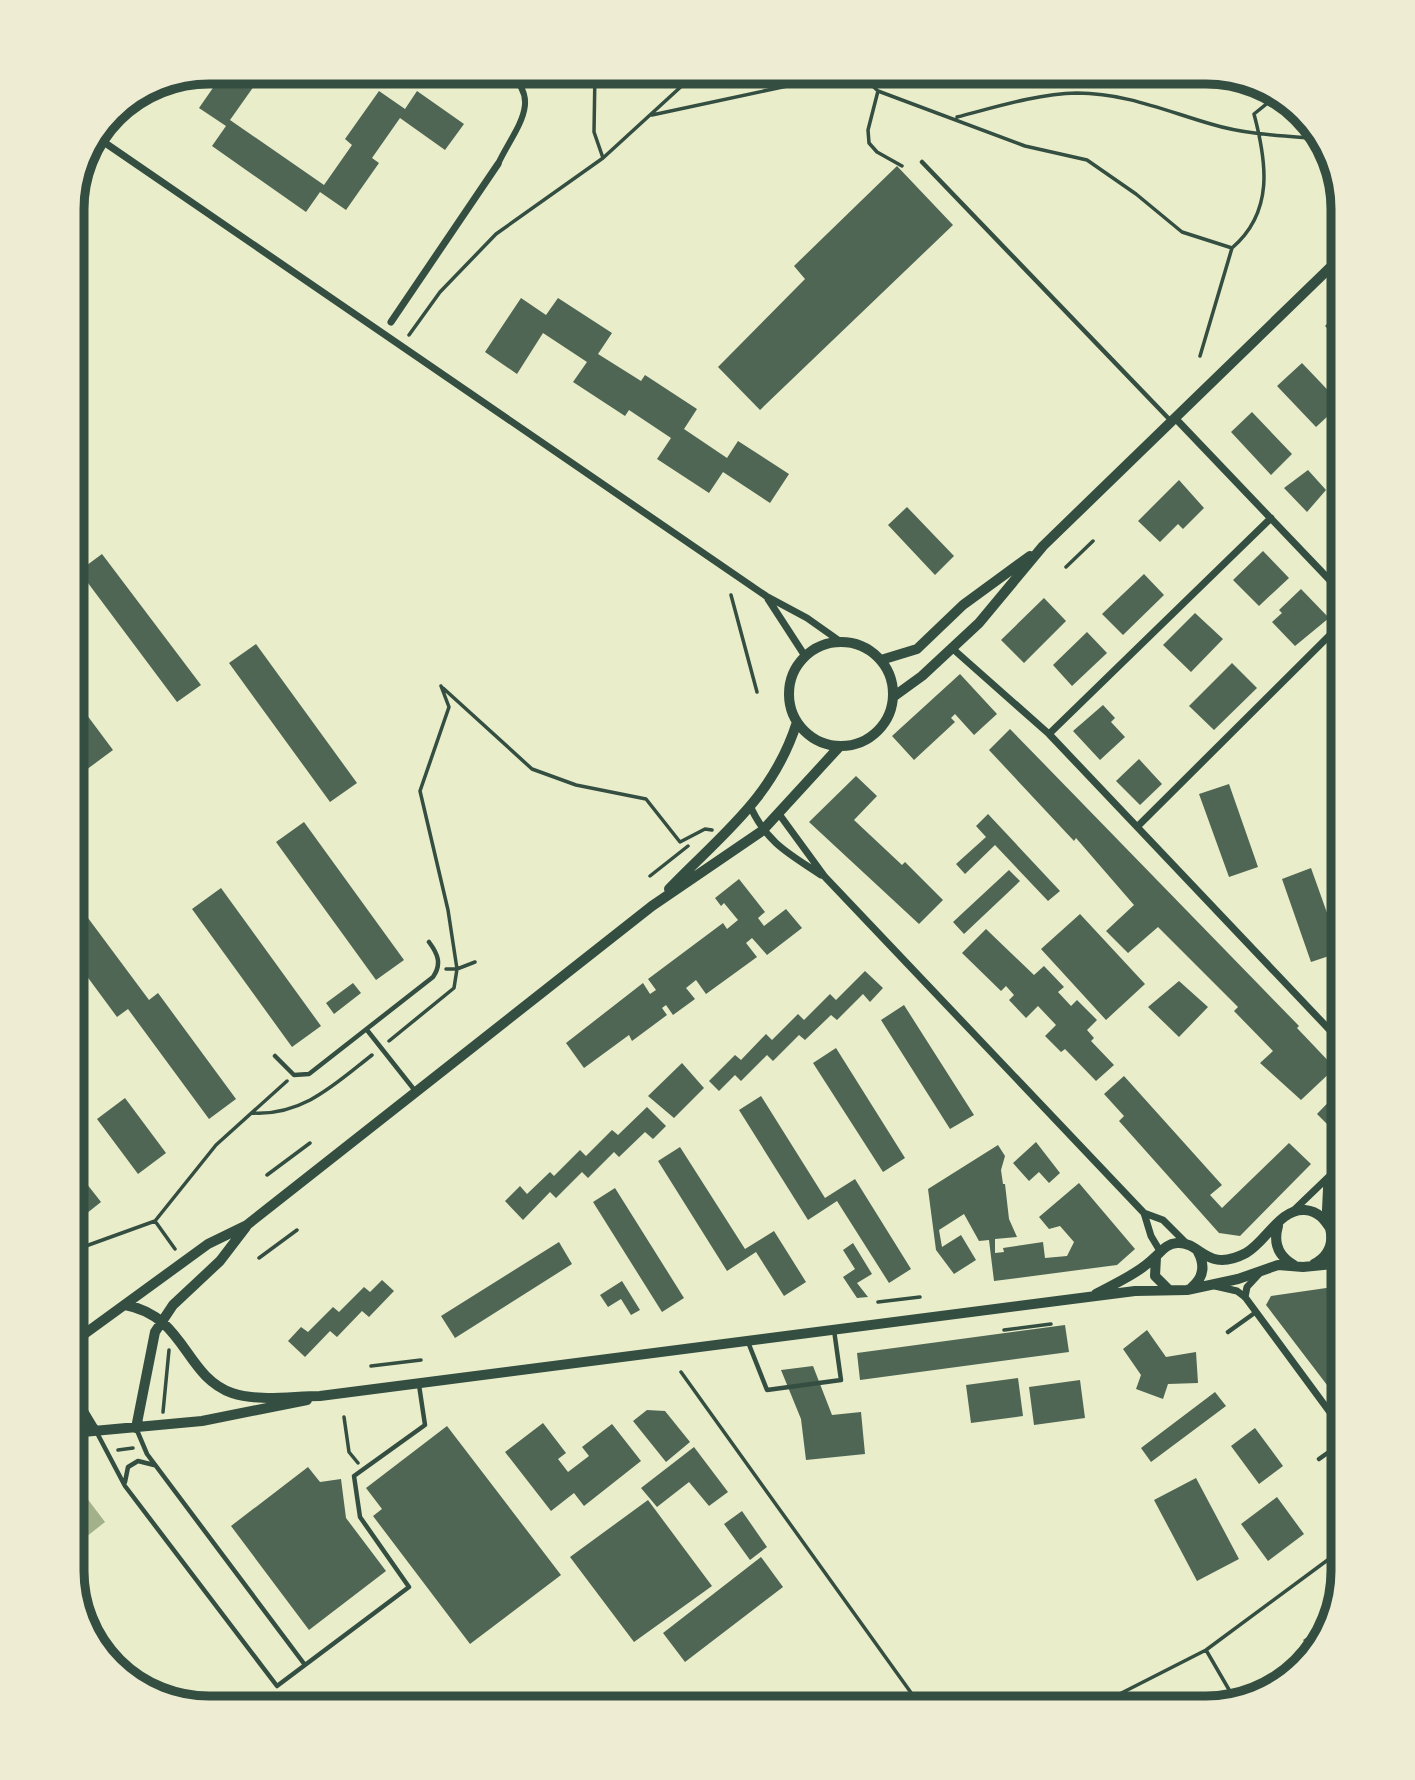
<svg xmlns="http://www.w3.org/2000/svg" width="1415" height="1780" viewBox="0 0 1415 1780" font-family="'Source Serif 4',serif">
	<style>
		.water { fill: #a3b18a }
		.building { fill: #4f6655 }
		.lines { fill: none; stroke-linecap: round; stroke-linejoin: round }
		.path { stroke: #344e41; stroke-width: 3.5 }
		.service { stroke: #344e41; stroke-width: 4.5 }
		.pedestrian { stroke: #344e41; stroke-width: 6 }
		.minor { stroke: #344e41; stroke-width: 7 }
		.tertiary { stroke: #344e41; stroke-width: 10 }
		.rim { fill: none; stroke: #344e41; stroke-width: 9 }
	</style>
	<rect width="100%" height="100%" fill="#e9edc9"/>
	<!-- water -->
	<path class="water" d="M 83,1493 L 105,1522 L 72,1548 L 72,1502 Z"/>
	<!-- building -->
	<path class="building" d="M 224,72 L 264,72 L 230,120 L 324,185 L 352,145 L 345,139 L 379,91 L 405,109 L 417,91 L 464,124 L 445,150 L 400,118 L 372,158 L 379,163 L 346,210 L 320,192 L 306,212 L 212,146 L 226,126 L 199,108 Z
		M 897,166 L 953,225 L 760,410 L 718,367 L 805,279 L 794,266 Z
		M 521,298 L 546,315 L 558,298 L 612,333 L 598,354 L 641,381 L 645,375 L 697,409 L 684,429 L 727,458 L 738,441 L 789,474 L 770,503 L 723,472 L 709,493 L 657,459 L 671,438 L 629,410 L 625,416 L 573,382 L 587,362 L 543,333 L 517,374 L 485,352 Z
		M 1343,307 L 1343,344 L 1325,326 Z
		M 1302,363 L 1341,404 L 1316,427 L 1277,386 Z
		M 1252,412 L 1292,454 L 1271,475 L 1231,432 Z
		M 1343,432 L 1343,458 L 1330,444 Z
		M 1308,470 L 1326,490 L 1307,512 L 1284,488 Z
		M 1179,480 L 1204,508 L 1183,529 L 1178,524 L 1160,542 L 1138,521 Z
		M 907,507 L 954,556 L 935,575 L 888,525 Z
		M 1343,545 L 1343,573 L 1329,558 Z
		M 1263,551 L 1289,578 L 1259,606 L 1233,580 Z
		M 102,554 L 201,685 L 177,702 L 79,571 Z
		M 1144,574 L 1164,595 L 1123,635 L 1102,614 Z
		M 1301,589 L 1329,618 L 1295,646 L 1272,622 L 1282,613 L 1279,610 Z
		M 1044,598 L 1066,621 L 1024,663 L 1001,640 Z
		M 1195,613 L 1223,639 L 1191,672 L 1163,645 Z
		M 1087,632 L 1107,653 L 1072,686 L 1053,665 Z
		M 256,644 L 357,783 L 330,802 L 229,663 Z
		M 1232,663 L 1257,688 L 1214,730 L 1189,706 Z
		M 1343,666 L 1343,714 L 1328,672 Z
		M 960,674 L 997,714 L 974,735 L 955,714 L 951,718 L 955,722 L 914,760 L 892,736 Z
		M 72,695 L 113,750 L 86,770 L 72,750 Z
		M 1103,705 L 1115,718 L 1111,722 L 1125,737 L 1100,760 L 1073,731 Z
		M 1010,729 L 1299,1026 L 1297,1028 L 1335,1068 L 1301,1100 L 1260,1063 L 1273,1051 L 1234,1011 L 1238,1007 L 1158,927 L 1128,953 L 1106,931 L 1134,905 L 1076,838 L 1074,841 L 989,750 Z
		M 1139,759 L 1162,784 L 1140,805 L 1116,781 Z
		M 856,776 L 877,796 L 854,820 L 902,865 L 905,862 L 943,900 L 919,924 L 809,822 Z
		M 1229,784 L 1258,867 L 1229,877 L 1199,794 Z
		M 988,814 L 1060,891 L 1048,901 L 995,845 L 965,874 L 956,864 L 986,837 L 976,826 Z
		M 304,822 L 404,960 L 376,980 L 276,842 Z
		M 1311,868 L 1341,952 L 1311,962 L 1282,879 Z
		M 1009,870 L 1020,881 L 964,934 L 953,922 Z
		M 739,879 L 765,912 L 758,918 L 764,926 L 786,909 L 802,928 L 767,955 L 752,938 L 746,943 L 757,957 L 706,994 L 696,980 L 686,988 L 695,999 L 673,1015 L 666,1005 L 662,1008 L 667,1015 L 632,1041 L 629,1035 L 584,1068 L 566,1043 L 643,983 L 650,994 L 656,990 L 648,979 L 723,923 L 727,929 L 738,920 L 724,903 L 721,906 L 715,898 Z
		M 221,888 L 321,1026 L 292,1047 L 192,909 Z
		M 1080,914 L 1145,984 L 1106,1020 L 1041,949 Z
		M 88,918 L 149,1000 L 158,993 L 236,1099 L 209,1119 L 128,1009 L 117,1017 L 72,956 L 72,930 Z
		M 986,929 L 1034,975 L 1044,966 L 1064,987 L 1058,992 L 1071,1006 L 1077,1000 L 1097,1020 L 1087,1030 L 1094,1038 L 1091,1041 L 1114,1065 L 1096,1081 L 1065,1049 L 1061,1052 L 1045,1036 L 1056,1025 L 1038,1006 L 1026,1018 L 1009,1000 L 1014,995 L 1006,986 L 1001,991 L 962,953 Z
		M 865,971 L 883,988 L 870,1002 L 863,994 L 837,1020 L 831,1015 L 805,1040 L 799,1035 L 773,1061 L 767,1055 L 741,1081 L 735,1075 L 719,1091 L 709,1081 L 735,1055 L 741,1060 L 766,1034 L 772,1040 L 798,1014 L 804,1020 L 830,994 L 836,1000 Z
		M 1179,981 L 1208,1007 L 1179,1037 L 1148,1007 Z
		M 353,983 L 361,993 L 334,1014 L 326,1003 Z
		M 904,1005 L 974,1115 L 950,1129 L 881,1020 Z
		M 836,1048 L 905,1158 L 883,1172 L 813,1063 Z
		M 682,1063 L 704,1088 L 674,1118 L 648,1096 Z
		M 1124,1076 L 1222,1185 L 1210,1195 L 1222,1208 L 1289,1143 L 1311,1164 L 1240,1236 L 1219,1233 L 1119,1121 L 1124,1116 L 1104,1094 Z
		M 1343,1087 L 1343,1136 L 1341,1138 L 1317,1114 Z
		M 761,1096 L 825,1198 L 855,1179 L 911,1269 L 889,1283 L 837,1201 L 808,1220 L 739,1110 Z
		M 125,1098 L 166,1153 L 138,1174 L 97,1119 Z
		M 647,1107 L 666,1126 L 653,1139 L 645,1132 L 619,1157 L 614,1152 L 588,1178 L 582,1172 L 556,1198 L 550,1192 L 523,1220 L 505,1201 L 520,1186 L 527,1194 L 550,1172 L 554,1176 L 580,1150 L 586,1156 L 612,1130 L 618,1135 Z
		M 1036,1142 L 1060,1173 L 1049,1183 L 1039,1172 L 1029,1181 L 1013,1163 Z
		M 998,1145 L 1005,1156 L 1001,1170 L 1003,1184 L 1005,1184 L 1009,1219 L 1017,1237 L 995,1239 L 995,1253 L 1004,1252 L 1003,1248 L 1043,1242 L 1045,1258 L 1067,1256 L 1074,1242 L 1060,1226 L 1049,1229 L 1039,1217 L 1079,1183 L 1135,1249 L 1117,1265 L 994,1281 L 989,1240 L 979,1241 L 964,1214 L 939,1230 L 942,1247 L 961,1235 L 976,1260 L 954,1274 L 936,1250 L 928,1189 Z
		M 680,1147 L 745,1249 L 774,1231 L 806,1282 L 784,1296 L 756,1252 L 727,1271 L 658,1161 Z
		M 72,1165 L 101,1202 L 72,1225 Z
		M 615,1188 L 684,1298 L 662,1312 L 593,1202 Z
		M 559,1242 L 572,1264 L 455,1338 L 441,1316 Z
		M 853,1243 L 872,1274 L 857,1283 L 868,1297 L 857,1298 L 843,1277 L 855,1269 L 843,1250 Z
		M 382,1280 L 394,1291 L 369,1317 L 362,1311 L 337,1337 L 330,1331 L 305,1357 L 288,1341 L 301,1327 L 308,1332 L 333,1307 L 339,1312 L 364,1287 L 370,1292 Z
		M 622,1281 L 640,1310 L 631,1315 L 621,1299 L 608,1307 L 600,1295 Z
		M 1340,1286 L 1343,1292 L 1343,1406 L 1266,1305 L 1271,1296 Z
		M 1065,1325 L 1069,1352 L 860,1380 L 857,1353 Z
		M 1147,1330 L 1166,1357 L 1196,1352 L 1198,1383 L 1168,1384 L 1163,1399 L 1136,1389 L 1141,1375 L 1123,1349 Z
		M 813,1366 L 832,1415 L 861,1412 L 865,1454 L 806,1460 L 801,1419 L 781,1370 Z
		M 1018,1378 L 1023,1416 L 971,1423 L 966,1385 Z
		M 1080,1380 L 1085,1418 L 1034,1425 L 1029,1387 Z
		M 1215,1392 L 1226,1406 L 1151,1462 L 1141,1448 Z
		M 647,1410 L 665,1411 L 690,1442 L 666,1462 L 633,1421 Z
		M 543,1423 L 566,1453 L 558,1459 L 568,1472 L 589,1456 L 582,1447 L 612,1424 L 641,1461 L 584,1506 L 574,1493 L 551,1511 L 505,1452 Z
		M 447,1426 L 561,1575 L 470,1644 L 373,1516 L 382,1509 L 366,1488 Z
		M 1255,1428 L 1283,1466 L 1259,1484 L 1231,1446 Z
		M 694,1447 L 728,1492 L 709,1506 L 689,1482 L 657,1507 L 641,1488 Z
		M 308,1467 L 320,1482 L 341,1479 L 346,1518 L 386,1571 L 309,1630 L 231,1526 Z
		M 1196,1478 L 1239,1559 L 1197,1581 L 1154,1500 Z
		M 1277,1497 L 1304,1534 L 1268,1561 L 1241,1524 Z
		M 648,1500 L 712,1586 L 634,1642 L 570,1557 Z
		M 742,1511 L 767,1547 L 750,1560 L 724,1524 Z
		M 761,1557 L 783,1587 L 685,1662 L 663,1633 Z
		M 1327,1623 L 1325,1639 L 1302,1664 L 1299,1660 L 1311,1651 L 1303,1640 Z"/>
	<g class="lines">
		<!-- path -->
		<path class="path" d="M 595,72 L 594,132 L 603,158
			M 858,72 L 878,91 L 1025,146 L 1087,160 L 1136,194 L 1182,232 L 1232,248
			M 1265,87 L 1275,98 L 1283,98
			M 878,91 L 868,130 L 869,143 L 877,152 L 902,166
			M 652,115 L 852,72
			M 957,117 C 996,107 1036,94 1077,93 C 1125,93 1166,111 1211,124 C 1247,135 1286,136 1322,139
			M 409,335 L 440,292 L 496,234 L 603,158 L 697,72
			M 1200,356 L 1232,248 C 1274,212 1267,163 1254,114 L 1279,94
			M 1066,567 L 1093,541
			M 731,595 L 757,692
			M 443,688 L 532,769 L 576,785 L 646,799 L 680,842 L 705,829 L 712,830
			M 650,876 L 688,846
			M 446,969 L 457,969 L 475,962
			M 389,1041 L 454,988 L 457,969 L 448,910 L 420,791 L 449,707 L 441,686
			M 252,1113 C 303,1116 335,1084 372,1055
			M 267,1175 L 310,1143
			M 155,1221 L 175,1249
			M 72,1251 L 155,1221 L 216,1145 L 287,1081
			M 259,1258 L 297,1230
			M 878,1302 L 920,1297
			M 1004,1330 L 1051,1324
			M 371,1366 L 421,1360
			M 681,1372 L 922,1708
			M 163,1412 L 169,1350
			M 344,1417 L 349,1452 L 358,1463
			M 118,1450 L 133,1448
			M 1206,1650 L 1235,1700
			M 1092,1708 L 1206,1650 L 1329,1559"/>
		<!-- service -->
		<path class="service" d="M 922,162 L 1171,421
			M 367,1030 L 416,1092
			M 275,1056 L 294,1075 L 309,1074 L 433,977 C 442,964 438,954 429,942
			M 1228,1332 L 1256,1312
			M 748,1342 L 767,1390 L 841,1380 L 834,1330
			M 136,1428 L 147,1454 L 305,1665
			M 96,1431 L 125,1486 L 277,1686 L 409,1587 L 360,1517 L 354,1476 L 425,1425 L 419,1385
			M 1319,1459 L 1343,1442
			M 125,1482 L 128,1467 L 138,1461 L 154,1465
			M 1336,1554 L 1343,1564"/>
		<!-- pedestrian -->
		<path class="pedestrian" d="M 498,164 C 513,131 546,99 506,72"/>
		<!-- minor -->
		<path class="minor" d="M 95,136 L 766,596 L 807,618 L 841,642
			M 391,322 L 498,164
			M 1176,419 L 1343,594
			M 768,599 L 805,656
			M 953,649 L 1049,734 L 1343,1044
			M 1049,734 L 1271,518
			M 751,808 C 768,844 790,854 821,875
			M 779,814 L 825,877 L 1144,1213 L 1163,1220 L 1186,1243
			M 1138,826 L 1343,622
			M 1293,1211 L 1343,1163
			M 1144,1213 L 1151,1236 L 1160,1251
			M 1325,1220 L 1327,1179
			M 1215,1286 L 1237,1291 L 1245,1297 L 1343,1430
			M 1245,1297 L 1247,1287 L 1259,1274"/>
		<!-- tertiary -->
		<path class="tertiary" d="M789 694a52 52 0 1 1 104 0a52 52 0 1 1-104 0Z
			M 881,660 L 917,649 L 963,605 L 1030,556
			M 893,697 L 922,676 L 979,623 L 1043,546 L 1343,255
			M 669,889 C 722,834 773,798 797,722
			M 1278,1226 C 1273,1243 1278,1256 1294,1265
			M 1156,1257 L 1155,1276 L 1168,1289
			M 1314,1264 C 1329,1256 1334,1244 1330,1228
			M 1192,1287 C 1204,1277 1205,1265 1198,1252
			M 1096,1294 C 1116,1283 1139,1273 1155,1257 C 1162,1251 1166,1244 1177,1243 C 1201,1241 1206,1274 1246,1253 C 1266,1242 1280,1208 1305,1210 C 1327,1212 1329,1233 1343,1245
			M 125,1305 C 186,1316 184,1376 232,1393 C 259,1402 292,1396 320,1396 L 1135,1291 L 1187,1290 L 1238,1279 L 1278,1265 L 1303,1267 L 1343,1263
			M 72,1343 L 208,1244 L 247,1225 L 652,906 L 762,831 L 840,746
			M 72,1393 L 95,1431
			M 136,1428 L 155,1332 L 173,1305 L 220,1261 L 246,1227
			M 72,1433 L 202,1421 L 307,1400"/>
	</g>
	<!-- crop -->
	<path d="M0 0H1415V1780H0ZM209 84H1206A125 125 0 0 1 1331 209V1571A125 125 0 0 1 1206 1696H209A125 125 0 0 1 84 1571V209A125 125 0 0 1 209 84Z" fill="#eeecd3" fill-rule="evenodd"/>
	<path class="rim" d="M209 84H1206A125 125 0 0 1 1331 209V1571A125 125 0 0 1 1206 1696H209A125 125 0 0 1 84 1571V209A125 125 0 0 1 209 84Z"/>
</svg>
